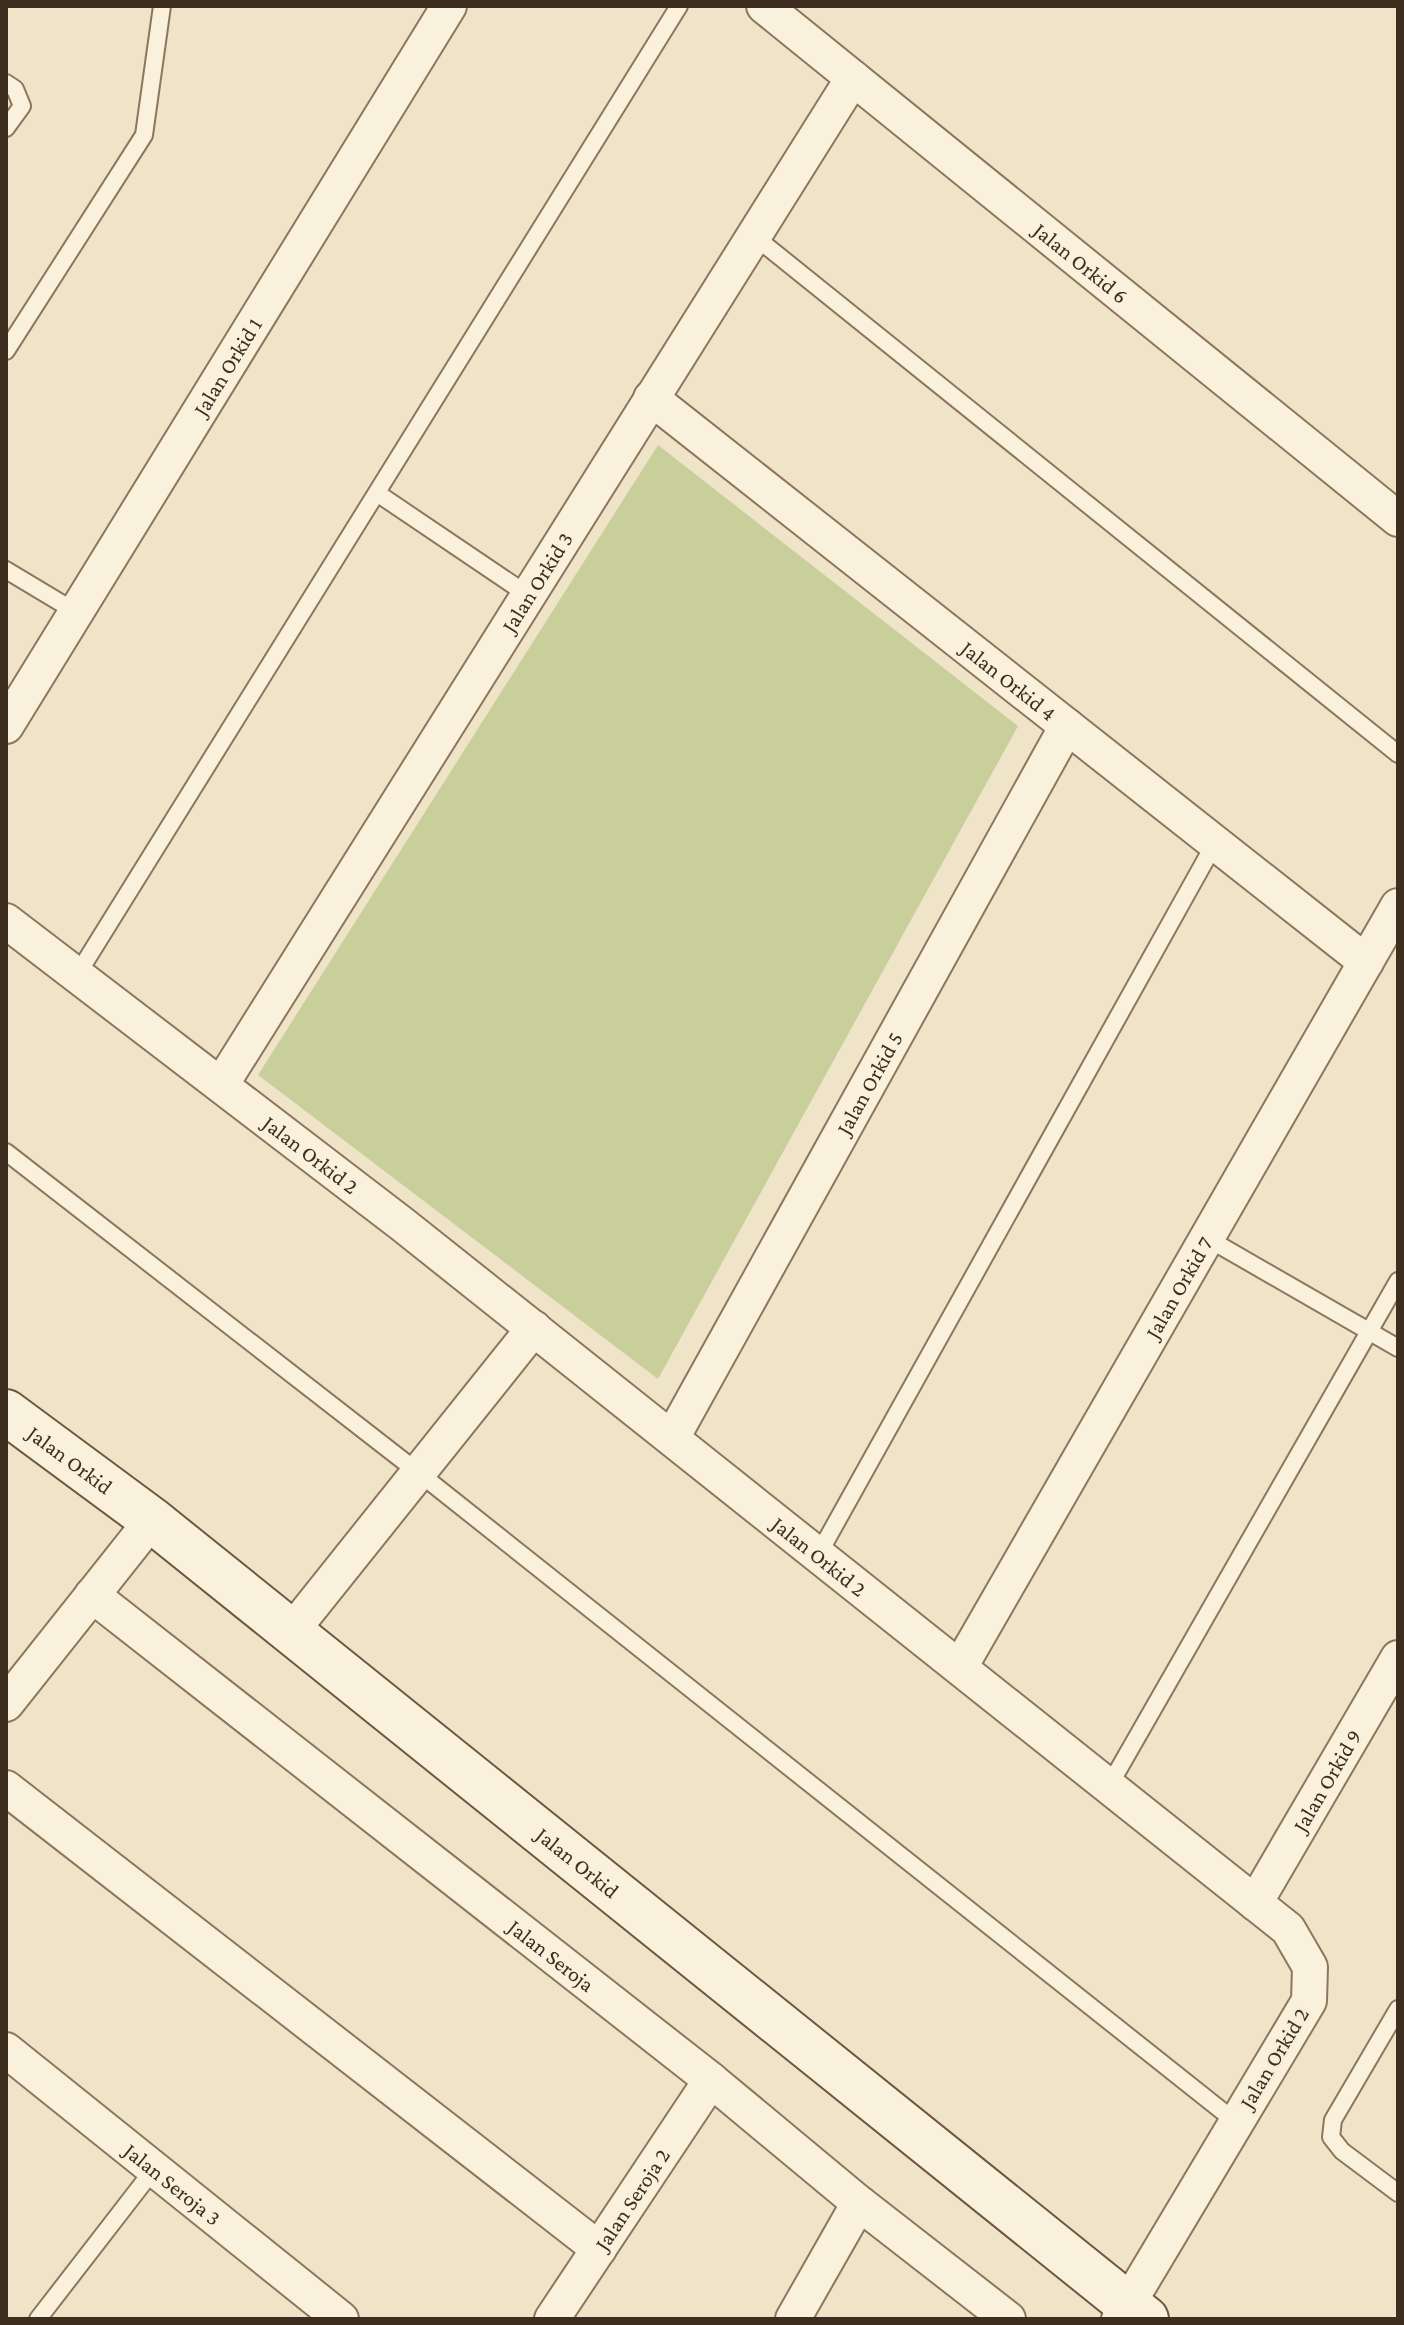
<svg xmlns="http://www.w3.org/2000/svg" width="1404" height="2325" viewBox="0 0 1404 2325" font-family="'Crimson Pro',serif">
	<style>
		.green { fill: #c9cf9b }
		.lines { fill: none; stroke-linecap: round; stroke-linejoin: round }
		.lane-casing { stroke: #8d765c; stroke-width: 20 }
		.street-casing { stroke: #8d765c; stroke-width: 38 }
		.secondary-casing { stroke: #6f573f; stroke-width: 48 }
		.lane { stroke: #faf1dc; stroke-width: 16 }
		.street { stroke: #faf1dc; stroke-width: 34 }
		.secondary { stroke: #faf1dc; stroke-width: 44 }
		.labels { text-anchor: middle; dominant-baseline: central; stroke-width: 6; stroke-linejoin: round; paint-order: stroke }
		.street-label { font-size: 22px; fill: #3d2e20; stroke: #f7eed8 }
	</style>
	<rect width="100%" height="100%" fill="#f0e4c8"/>
	<!-- green -->
	<path class="green" d="M 658,445 L 1018,726 L 658,1379 L 258,1075 Z"/>
	<g class="lines">
		<defs>
			<path id="lane" d="M 6,83 L 15,89 L 22,106 L 6,128
				M 754,236 L 1398,754
				M 6,351 L 144,135 L 162,6
				M 377,493 L 528,595
				M 6,570 L 76,612
				M 77,975 L 679,6
				M 6,1152 L 419,1473 L 1236,2122
				M 1207,1238 L 1398,1348
				M 818,1555 L 1215,843
				M 1109,1786 L 1398,1281
				M 1398,2009 L 1333,2120 L 1331,2137 L 1342,2151 L 1398,2193
				M 38,2319 L 154,2169"/>
			<g id="street">
				<path id="s1" d="M 764,6 L 1398,519"/>
				<path id="s2" d="M 651,398 L 1366,962"/>
				<path id="s3" d="M 6,726 L 449,6"/>
				<path id="s4" d="M 6,921 L 402,1224 L 1288,1929 L 1310,1967 L 1309,2001 L 1119,2319"/>
				<path id="s5" d="M 221,1085 L 853,78"/>
				<path id="s6" d="M 672,1438 L 1067,726"/>
				<path id="s7" d="M 92,1595 L 711,2080 L 859,2203 L 1008,2319"/>
				<path d="M 291,1632 L 534,1328"/>
				<path id="s8" d="M 960,1667 L 1398,906"/>
				<path d="M 6,1704 L 152,1520"/>
				<path d="M 6,1788 L 599,2249"/>
				<path id="s9" d="M 1255,1903 L 1398,1658"/>
				<path id="s10" d="M 6,2050 L 341,2319"/>
				<path id="s11" d="M 552,2319 L 711,2080"/>
				<path d="M 793,2319 L 859,2203"/>
			</g>
			<g id="secondary">
				<path id="s12" d="M 6,1412 L 152,1520 L 1146,2319"/>
			</g>
		</defs>
		<!-- lane casing -->
		<use href="#lane" class="lane-casing"/>
		<!-- street casing -->
		<use href="#street" class="street-casing"/>
		<!-- secondary casing -->
		<use href="#secondary" class="secondary-casing"/>
		<!-- lane -->
		<use href="#lane" class="lane"/>
		<!-- street -->
		<use href="#street" class="street"/>
		<!-- secondary -->
		<use href="#secondary" class="secondary"/>
	</g>
	<g class="labels">
		<!-- street labels -->
		<g class="street-label">
			<text stroke="none"><textPath href="#s1" startOffset="408">Jalan Orkid 6</textPath></text>
			<text stroke="none"><textPath href="#s3" startOffset="422">Jalan Orkid 1</textPath></text>
			<text stroke="none"><textPath href="#s5" startOffset="594">Jalan Orkid 3</textPath></text>
			<text stroke="none"><textPath href="#s2" startOffset="456">Jalan Orkid 4</textPath></text>
			<text stroke="none"><textPath href="#s6" startOffset="406">Jalan Orkid 5</textPath></text>
			<text stroke="none"><textPath href="#s4" startOffset="384">Jalan Orkid 2</textPath></text>
			<text stroke="none"><textPath href="#s8" startOffset="438">Jalan Orkid 7</textPath></text>
			<text stroke="none"><textPath href="#s12" startOffset="80">Jalan Orkid</textPath></text>
			<text stroke="none"><textPath href="#s4" startOffset="1032">Jalan Orkid 2</textPath></text>
			<text stroke="none"><textPath href="#s9" startOffset="142">Jalan Orkid 9</textPath></text>
			<text stroke="none"><textPath href="#s12" startOffset="728">Jalan Orkid</textPath></text>
			<text stroke="none"><textPath href="#s7" startOffset="584">Jalan Seroja</textPath></text>
			<text transform="translate(1274 2058) rotate(-59)">Jalan Orkid 2</text>
			<text stroke="none"><textPath href="#s10" startOffset="214">Jalan Seroja 3</textPath></text>
			<text stroke="none"><textPath href="#s11" startOffset="144">Jalan Seroja 2</textPath></text>
		</g>
	</g>
	<!-- border -->
	<rect width="1404" height="2325" fill="none" stroke="#3d2e20" stroke-width="16"/>
</svg>
